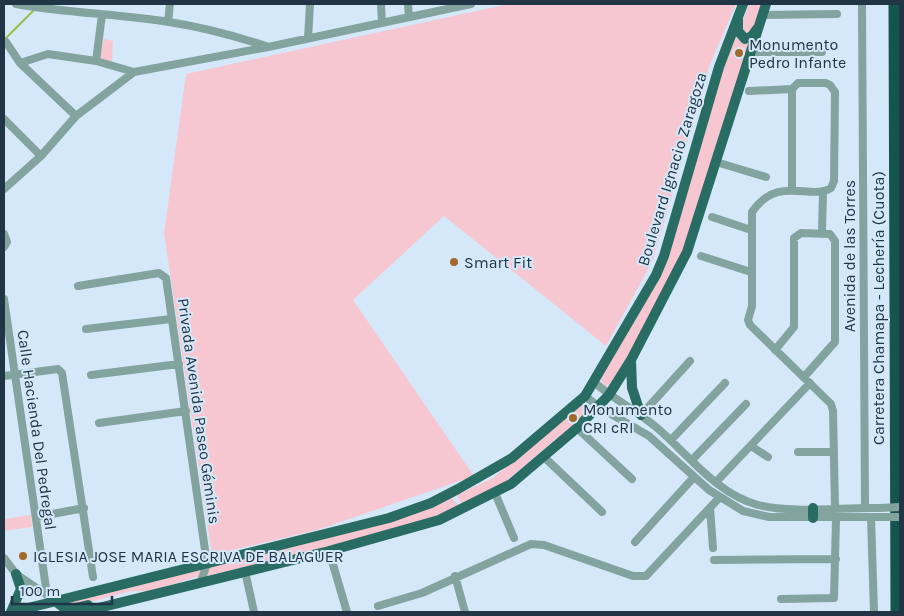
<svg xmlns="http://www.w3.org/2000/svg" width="904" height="616" viewBox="0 0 904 616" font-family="Karla,sans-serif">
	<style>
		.green { fill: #f7c7d1 }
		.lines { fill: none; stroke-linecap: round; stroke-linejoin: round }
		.stream { stroke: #9cbf4a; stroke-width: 2 }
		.minor { stroke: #83a39e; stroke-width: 8 }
		.major { stroke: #296c63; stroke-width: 10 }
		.highway { stroke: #14554e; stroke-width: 11 }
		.minor-bridge { stroke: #83a39e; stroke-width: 8 }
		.poi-dot { fill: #a4692a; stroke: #d4e8f9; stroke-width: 2 }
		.labels { text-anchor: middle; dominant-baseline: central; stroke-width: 4; stroke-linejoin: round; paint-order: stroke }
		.poi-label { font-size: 16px; fill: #203546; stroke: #d4e8f9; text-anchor: start }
		.street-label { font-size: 16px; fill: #203546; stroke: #d4e8f9 }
	</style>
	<rect width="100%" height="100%" fill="#d4e8f9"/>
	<!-- green -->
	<path class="green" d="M 509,4 L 736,4 L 709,67 L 653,260 L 606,346 L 444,216 L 353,300 L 474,476 L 317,530 L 212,555 L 164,233 L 186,74 Z
		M 749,4 L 763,4 L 754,29 L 750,33 L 745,32 L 740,27 Z
		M 736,36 L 740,41 L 750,41 L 680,264 L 613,384 L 605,386 L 600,379 L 646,301 L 723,66 Z
		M 104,39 L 113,41 L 112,62 L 99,59 Z
		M 582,403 L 588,407 L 587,413 L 500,486 L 462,505 L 457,495 L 493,478 Z
		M 455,493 L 453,499 L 460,507 C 379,540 291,556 206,576 L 208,565 L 293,545 Z
		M 31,515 L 32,527 L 4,531 L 4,519 Z
		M 202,567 L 199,576 L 150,591 L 131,591 L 71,607 L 60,601 Z"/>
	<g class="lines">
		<!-- stream -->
		<path class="stream" d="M 5,39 L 35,9"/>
		<!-- minor -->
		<path class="minor" d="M 16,4 C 67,13 118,14 169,22 C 202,27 235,36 266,46
			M 381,4 L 382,23
			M 408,4 L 409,17
			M 862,4 L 865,507
			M 762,15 L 837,14
			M 168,22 L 170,4
			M 308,38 L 310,4
			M 6,42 L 20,63 L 76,116
			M 751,52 L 822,52
			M 96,61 L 102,15
			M 20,63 L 48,54 L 96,61 L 134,72
			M 749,91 L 792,89 L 798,83 L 826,83 L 830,85 L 835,92 L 834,181 L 831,188 C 811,201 778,174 752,212 L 752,306 L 748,320 L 750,325 L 831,404 L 833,411 L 835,508
			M 4,119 L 41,156
			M 716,162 L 766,177
			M 4,189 L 41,156 L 76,116 L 134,72 L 268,47 L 471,4
			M 792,190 L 792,89
			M 712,217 L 751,230
			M 822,233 L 823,191
			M 4,234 L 7,242 L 4,247
			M 701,256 L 751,272
			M 78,286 L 159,273 L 166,278 L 207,564 L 201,581
			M 4,299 L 47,595
			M 86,329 L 171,319
			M 775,350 L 794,327 L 794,238 L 801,233 L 830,234 L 835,241 L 835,342 L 804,377
			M 91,375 L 179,364
			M 4,376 L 58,369 L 62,373 L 93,577
			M 594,382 C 613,399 636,410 656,427 C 687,453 716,494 758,505 C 792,514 843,507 879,508
			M 585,396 L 599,407 L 649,436 L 709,490 L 743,511 L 769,517 L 880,517
			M 641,415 L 690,361
			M 99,423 L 186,411
			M 577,428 L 632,479
			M 671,440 L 725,383
			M 751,446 L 768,457
			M 798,452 L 834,452
			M 544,457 L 602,512
			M 692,460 L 746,404
			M 716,482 L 810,383
			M 495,493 L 514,538
			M 710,508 L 713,548
			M 36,517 L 84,508
			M 871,517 L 874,612
			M 635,542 L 694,477
			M 329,551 L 347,612
			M 4,558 L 16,574 L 50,597
			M 714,560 L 836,559
			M 245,571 L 254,612
			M 455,576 L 465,612
			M 781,599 L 834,598 L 836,518
			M 378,606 L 422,593 L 531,544 L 544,545 L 633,576 L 646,576 L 719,498"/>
		<!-- major -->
		<path class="major" d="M 738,20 L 738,31 L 745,39 L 752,36 L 757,29
			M 631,360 L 632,388 L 641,415
			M 813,518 L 813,508
			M 55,601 L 67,610 L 88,605
			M 11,612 L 21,589 L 16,574
			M 12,612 L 389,518 L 431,503 L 458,489 L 512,458 L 585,396 L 656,275 L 664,256 L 719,67 L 743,4
			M 82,612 L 329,551 L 439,520 L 511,484 L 577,428 L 609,395 L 631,360 L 687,252 L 766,4"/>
		<!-- highway -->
		<path class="highway" d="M 894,4 L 896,612"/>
		<!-- minor-bridge -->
		<path class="minor-bridge" d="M 879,508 L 900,507
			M 880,517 L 900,517"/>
	</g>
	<!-- markers -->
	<g class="poi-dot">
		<circle cx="739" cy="53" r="5"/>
		<circle cx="454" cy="262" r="5"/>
		<circle cx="573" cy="418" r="5"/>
		<circle cx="23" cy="556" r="5"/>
	</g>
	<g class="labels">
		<!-- poi labels -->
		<g class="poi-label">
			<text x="749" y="44">Monumento<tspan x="749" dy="18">Pedro Infante</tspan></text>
			<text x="464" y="262">Smart Fit</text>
			<text x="583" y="409">Monumento<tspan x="583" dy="18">CRI cRI</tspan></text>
			<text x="33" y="556">IGLESIA JOSE MARIA ESCRIVA DE BALAGUER</text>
		</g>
		<!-- street labels -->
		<g class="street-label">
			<text transform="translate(672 169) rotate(-73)">Boulevard Ignacio Zaragoza</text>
			<text transform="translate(849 256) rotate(-90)">Avenida de las Torres</text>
			<text transform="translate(878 308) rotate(-90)">Carretera Chamapa - Lechería (Cuota)</text>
			<text transform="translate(199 411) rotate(82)">Privada Avenida Paseo Géminis</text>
			<text transform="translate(37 430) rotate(82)">Calle Hacienda Del Pedregal</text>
		</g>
	</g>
	<!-- border -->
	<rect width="904" height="616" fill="none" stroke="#203546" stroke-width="10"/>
	<!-- scale -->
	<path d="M12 596v8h100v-8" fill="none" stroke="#203546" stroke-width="2.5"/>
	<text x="20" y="596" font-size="15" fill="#203546" stroke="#d4e8f9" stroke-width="4" paint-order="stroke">100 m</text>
</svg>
